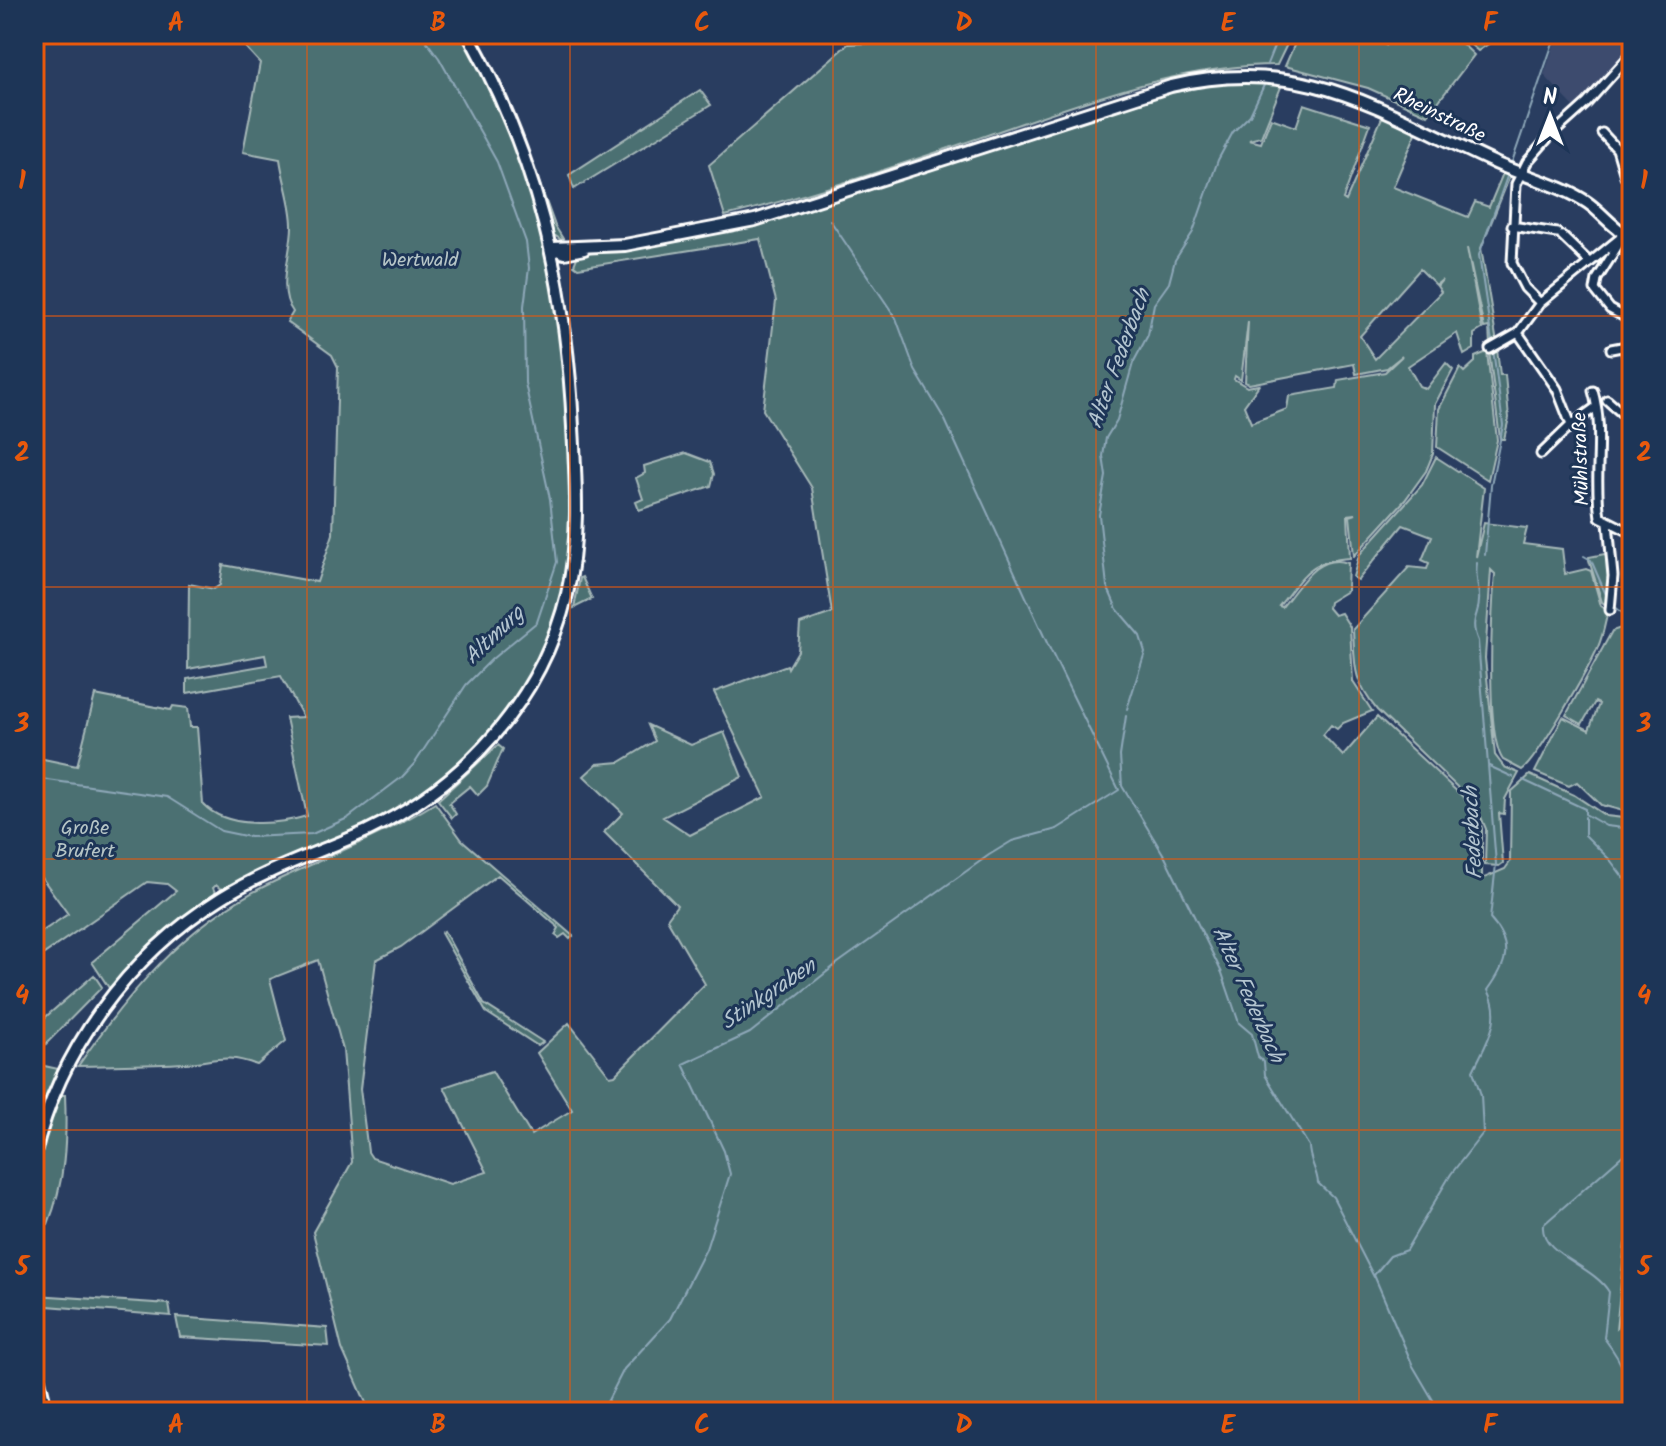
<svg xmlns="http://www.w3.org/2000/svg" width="1666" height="1446" viewBox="0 0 1666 1446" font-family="Kalam,sans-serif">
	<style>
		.built { fill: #3c4b6e }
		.green { fill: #4c7072; stroke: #a6b8b8; stroke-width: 2; fill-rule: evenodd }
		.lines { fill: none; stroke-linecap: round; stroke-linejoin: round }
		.stream { stroke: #8ea8b9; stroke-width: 2 }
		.street-casing { stroke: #fff; stroke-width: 13 }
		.secondary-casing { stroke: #fff; stroke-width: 16 }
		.street { stroke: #1d3557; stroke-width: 7 }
		.secondary { stroke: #1d3557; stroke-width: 10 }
		.grid { fill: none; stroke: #e8590c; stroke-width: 2; stroke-opacity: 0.55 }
		.labels { text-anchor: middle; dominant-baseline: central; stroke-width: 6; stroke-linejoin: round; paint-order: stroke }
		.street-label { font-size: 20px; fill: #fff; stroke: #1d3557 }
		.park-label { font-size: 20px; fill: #b7c6c7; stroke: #1d3557 }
		.water-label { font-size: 22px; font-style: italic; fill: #b4c5d0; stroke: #1d3557 }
		.neatline { fill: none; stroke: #e8590c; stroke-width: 3 }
		.grid-label { font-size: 26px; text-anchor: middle; font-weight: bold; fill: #e8590c }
	</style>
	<rect width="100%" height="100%" fill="#293d60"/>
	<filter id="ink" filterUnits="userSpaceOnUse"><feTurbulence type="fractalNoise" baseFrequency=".0125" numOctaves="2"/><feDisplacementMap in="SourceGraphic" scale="16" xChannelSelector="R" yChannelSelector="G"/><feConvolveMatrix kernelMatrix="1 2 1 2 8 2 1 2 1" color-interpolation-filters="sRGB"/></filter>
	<g filter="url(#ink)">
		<!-- built -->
		<path class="built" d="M 1558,34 L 1632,34 L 1632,44 L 1575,108 L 1544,75 Z"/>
		<!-- green -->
		<path class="green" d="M 242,34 L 460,34 C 484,74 509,119 526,163 C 566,271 590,488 561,599 C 544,668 501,729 448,774 C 383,830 297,850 222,890 L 216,885 L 213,888 L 217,897 L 111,991 L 92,962 L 176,891 L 167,884 L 147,882 L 34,961 L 34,937 L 68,914 L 42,878 L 34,877 L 34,757 L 77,766 L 95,695 L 171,710 L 173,706 L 188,708 L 190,727 L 197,727 L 203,804 C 226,829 277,825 307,816 L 286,718 L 303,717 L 281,676 L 187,693 L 187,679 L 267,665 L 265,655 L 188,669 L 189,584 L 214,589 L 220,585 L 223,565 L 317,582 L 333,534 L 338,367 L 332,355 L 287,322 L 293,312 C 276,289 292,252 292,226 C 292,204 283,181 280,159 L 243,152 L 260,63 L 247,49 Z
			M 470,34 L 474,34 C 509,96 531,160 555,226 L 565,242 L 554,235 L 528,153 Z
			M 903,34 L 1292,34 L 1277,65 C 1181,65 1090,100 999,131 C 908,162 819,193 725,216 L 709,165 L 848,44 L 943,40 L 904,38 Z
			M 1299,34 L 1369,34 L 1387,46 L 1372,34 L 1452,34 L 1474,55 L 1428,115 L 1368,88 L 1285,66 Z
			M 1458,34 L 1503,34 L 1478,51 Z
			M 1239,80 L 1283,82 L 1261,137 L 1249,140 L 1261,143 L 1271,118 L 1296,127 L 1304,104 L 1370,125 L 1343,199 L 1346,201 L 1383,115 L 1417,131 L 1393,187 L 1468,217 L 1475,202 L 1489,207 L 1503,173 L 1510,176 L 1481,248 L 1497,343 L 1490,345 L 1489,327 L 1484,328 L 1467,248 L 1482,329 L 1474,334 L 1474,349 L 1464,355 L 1457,333 L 1408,366 L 1419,386 L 1426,389 L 1446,363 L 1453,370 L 1435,404 L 1433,454 L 1426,471 L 1405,500 L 1354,556 L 1350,516 L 1356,514 L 1348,515 L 1350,558 C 1307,561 1306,573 1279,606 L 1282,607 C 1299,587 1317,552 1348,563 L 1347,591 L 1329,602 L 1328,608 L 1334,615 L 1341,613 L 1350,627 L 1353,682 L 1372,711 L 1343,723 L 1337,729 L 1331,725 L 1323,735 L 1343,756 L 1377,717 L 1477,810 L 1482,829 L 1482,879 L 1505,869 L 1510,862 L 1511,792 L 1530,775 L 1574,795 L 1606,816 L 1632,819 L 1632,1243 L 1625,1244 L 1616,1330 L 1632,1266 L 1632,1412 L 370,1412 L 342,1349 L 313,1232 L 352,1162 L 343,1050 L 318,960 L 270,979 L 286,1041 L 257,1065 C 225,1053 216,1061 185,1063 C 149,1065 114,1065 78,1066 C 128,993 184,926 265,886 C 322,858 381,837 435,803 L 462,840 L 573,936 L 570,939 L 565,934 L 559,938 L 555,935 L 559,928 L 498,875 L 401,947 L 376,960 L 360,1089 L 368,1152 L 372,1158 L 450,1184 L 487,1172 L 444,1087 L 492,1071 L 531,1135 L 572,1110 L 537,1053 L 569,1023 L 610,1076 L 615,1075 L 705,984 L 667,919 L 677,905 L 604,832 L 623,813 L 584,776 L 597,764 L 620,762 L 655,741 L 648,725 L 691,745 L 724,732 L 742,777 L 663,817 L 690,835 L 765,797 L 714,692 L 787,665 L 788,668 L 798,651 L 800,624 L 832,613 L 812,488 L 763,410 L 776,301 L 760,239 L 578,268 L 574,265 L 578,255 L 680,241 L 756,226 L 1153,96 ZM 1420,269 L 1436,285 L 1442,280 L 1437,286 L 1441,292 L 1375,359 L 1360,336 ZM 1248,322 L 1245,382 L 1249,384 L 1354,364 L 1356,374 L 1387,368 L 1402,356 L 1385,372 L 1338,380 L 1337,388 L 1289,396 L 1287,409 L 1251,423 L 1244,406 L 1259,385 L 1247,387 L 1234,379 L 1235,376 L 1241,380 Z
			M 700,90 L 711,105 L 574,189 L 569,175 Z
			M 1497,349 L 1500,375 L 1505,375 L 1509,418 L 1504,439 L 1500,439 L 1489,351 Z
			M 1487,352 L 1497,440 L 1488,480 L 1437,447 L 1439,409 L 1460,368 L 1464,372 L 1475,362 L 1475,357 Z
			M 686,453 L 710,462 L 714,474 L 711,486 L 639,510 L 636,502 L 643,499 L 636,478 L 645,473 L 644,466 Z
			M 1436,457 L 1484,488 L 1476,557 L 1484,523 L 1527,528 L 1523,544 L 1562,549 L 1565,574 L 1586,569 L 1591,571 L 1601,606 L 1608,611 C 1605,623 1603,636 1598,647 C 1589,668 1536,761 1522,770 L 1503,760 C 1485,736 1492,608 1495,574 L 1491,570 L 1485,658 L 1495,755 L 1504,767 L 1519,773 L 1505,799 L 1504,814 L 1499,813 L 1503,863 L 1499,866 L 1485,865 L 1486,829 L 1476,805 L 1377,710 C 1352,679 1355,666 1353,629 L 1409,567 L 1427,569 L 1429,563 L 1422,560 L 1432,536 L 1403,525 L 1358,580 L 1353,577 L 1359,555 L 1422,485 Z
			M 1610,553 L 1612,576 L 1609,608 L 1602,602 L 1589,560 L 1589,557 Z
			M 582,577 L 592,599 L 574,608 L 580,578 Z
			M 1621,628 L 1632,632 L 1631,813 L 1601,805 L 1577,782 L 1569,786 L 1535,772 L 1563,717 L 1589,730 L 1599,704 L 1595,702 L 1582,724 L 1566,715 L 1612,631 Z
			M 498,745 L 503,749 L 487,786 L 478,795 L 470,786 L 449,803 L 456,814 L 452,818 L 438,800 Z
			M 444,931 L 484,1004 L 543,1042 L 538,1046 L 486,1012 L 441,933 Z
			M 94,975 L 102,987 L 43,1047 L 34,1035 L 34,1027 Z
			M 40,1065 L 58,1069 L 34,1134 L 34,1070 Z
			M 62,1095 L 65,1095 C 67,1139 65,1183 48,1224 L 34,1224 C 34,1186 38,1126 62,1095 Z
			M 34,1266 L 36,1295 L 169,1304 L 171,1316 L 35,1305 Z
			M 176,1317 L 327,1328 L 329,1346 L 180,1337 Z"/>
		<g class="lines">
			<!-- stream -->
			<path class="stream" d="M 1267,64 L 1279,34
				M 1511,165 L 1556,34
				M 1492,342 L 1479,255 L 1509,171
				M 1485,555 L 1491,485 L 1503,425 L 1493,349
				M 1584,556 L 1591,560 L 1607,597
				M 1614,606 L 1632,621
				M 1127,709 L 1145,652 L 1140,636 L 1117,609 L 1107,586 L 1099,515 L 1106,476 L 1103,456 L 1106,438 L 1117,420 L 1133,363 L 1148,335 L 1154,304 L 1169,283 L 1175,260 L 1193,232 L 1218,160 L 1233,132 L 1250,115 L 1265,83
				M 1126,716 L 1120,756 L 1122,786 L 1165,857 L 1222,973 L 1239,1023 L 1252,1034 L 1258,1057 L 1264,1062 L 1265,1075 L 1309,1146 C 1309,1161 1317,1169 1318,1183 L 1333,1197 L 1374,1277
				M 1489,766 L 1513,777
				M 34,778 L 167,797 L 221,831 L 250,837 L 312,834 L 348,818 L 402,777 L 415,763 L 466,685 L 492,659 L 537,622 L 557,562 L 550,499 L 525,383 L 524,306 L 529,268 L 526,242 L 497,162 L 439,58 L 421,34
				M 1523,780 L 1585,809 L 1585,814 L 1606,826 L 1632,829
				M 1585,817 L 1585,835 L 1611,861 L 1632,889
				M 602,1412 L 624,1369 L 670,1319 L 706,1249 L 730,1174 L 724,1151 L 683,1064 L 750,1033 L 838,963 L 989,855 L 1012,841 L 1057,829 L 1119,790 L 1048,645 L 945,420 L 915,370 L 896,318 L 830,220
				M 1440,1412 L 1413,1366 L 1374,1275 L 1390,1256 L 1406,1250 L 1451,1174 L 1483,1133 L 1481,1095 L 1473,1071 C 1486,1043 1504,1019 1488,990 C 1507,964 1514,945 1490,919 L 1496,864 L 1478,641 C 1468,618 1481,615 1479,596 C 1478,583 1475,576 1477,563
				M 1618,1412 C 1639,1388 1620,1359 1604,1338 L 1609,1292 C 1593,1265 1540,1254 1543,1225 L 1632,1147"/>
			<defs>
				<path id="street" d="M 1602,133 L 1617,149 L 1625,176 L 1632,183
					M 1512,226 L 1557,233
					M 1562,236 L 1589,262
					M 1624,236 L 1597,279 L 1595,290 L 1610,309 L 1632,321
					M 1540,303 L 1525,288 L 1512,263 L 1516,184 L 1527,162 L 1548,138 L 1587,103 L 1632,53
					M 1518,333 L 1557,389 L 1571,425 L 1596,407
					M 1625,348 L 1632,374
					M 1490,349 L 1518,333 L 1540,303 L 1625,234
					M 1611,349 L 1632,345
					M 1593,391 C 1605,432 1593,475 1600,517 L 1632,533
					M 1607,400 L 1632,422
					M 1541,454 L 1571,425
					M 1608,523 L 1613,576 L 1610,610"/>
				<path id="secondary" d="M 553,248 L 625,245 L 755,220 L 1171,86 C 1304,55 1377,109 1493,162 C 1522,176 1562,185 1588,203 C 1601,212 1611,226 1625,234
					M 553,248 L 564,253 L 584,249
					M 34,1157 C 59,1050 128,956 221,898 C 267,869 318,853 367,831 C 465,784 541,701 567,594 C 580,539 576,483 573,427 C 566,283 538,160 468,34
					M 34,1360 L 47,1412"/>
			</defs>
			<!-- street casing -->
			<use href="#street" class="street-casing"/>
			<!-- secondary casing -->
			<use href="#secondary" class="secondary-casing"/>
			<!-- street -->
			<use href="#street" class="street"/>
			<!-- secondary -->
			<use href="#secondary" class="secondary"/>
		</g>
	</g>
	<!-- grid -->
	<path class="grid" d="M 307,34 L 307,1412M 570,34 L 570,1412M 833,34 L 833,1412M 1096,34 L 1096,1412M 1359,34 L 1359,1412M 34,316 L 1632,316M 34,587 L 1632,587M 34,859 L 1632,859M 34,1130 L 1632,1130"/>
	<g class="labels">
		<!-- street labels -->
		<g class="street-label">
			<text transform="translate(1439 116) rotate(26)">Rheinstraße</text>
			<text transform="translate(1582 459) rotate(-92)">Mühlstraße</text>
		</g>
		<!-- park labels -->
		<g class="park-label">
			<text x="420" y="261">Wertwald</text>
			<text x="85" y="829">Große<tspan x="85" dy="23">Brufert</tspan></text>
		</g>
		<!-- water labels -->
		<g class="water-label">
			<text transform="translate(1120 359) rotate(-70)">Alter Federbach</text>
			<text transform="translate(495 636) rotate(-44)">Altmurg</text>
			<text transform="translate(1474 833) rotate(-93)">Federbach</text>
			<text transform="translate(769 995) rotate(-34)">Stinkgraben</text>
			<text transform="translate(1247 995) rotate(66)">Alter Federbach</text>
		</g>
	</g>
	<!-- margin -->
	<rect width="1666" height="1446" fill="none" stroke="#1d3557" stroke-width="88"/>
	<!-- north arrow -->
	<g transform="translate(1550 116)" stroke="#1d3557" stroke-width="6" paint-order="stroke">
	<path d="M0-6L14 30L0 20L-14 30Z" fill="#ffffff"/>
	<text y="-12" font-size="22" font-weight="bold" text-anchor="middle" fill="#ffffff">N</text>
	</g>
	<rect x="44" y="44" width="1578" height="1358" class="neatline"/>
	<g class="grid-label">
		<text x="176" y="31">A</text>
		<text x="438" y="31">B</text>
		<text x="702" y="31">C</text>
		<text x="964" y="31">D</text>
		<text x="1228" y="31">E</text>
		<text x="1490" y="31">F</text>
		<text x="22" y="189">1</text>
		<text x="1644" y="189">1</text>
		<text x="22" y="461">2</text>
		<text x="1644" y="461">2</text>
		<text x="22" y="732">3</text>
		<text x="1644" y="732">3</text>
		<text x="22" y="1004">4</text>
		<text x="1644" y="1004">4</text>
		<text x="22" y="1275">5</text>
		<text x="1644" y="1275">5</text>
		<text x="176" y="1433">A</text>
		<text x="438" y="1433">B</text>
		<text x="702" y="1433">C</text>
		<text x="964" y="1433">D</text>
		<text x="1228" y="1433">E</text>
		<text x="1490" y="1433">F</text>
	</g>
</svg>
